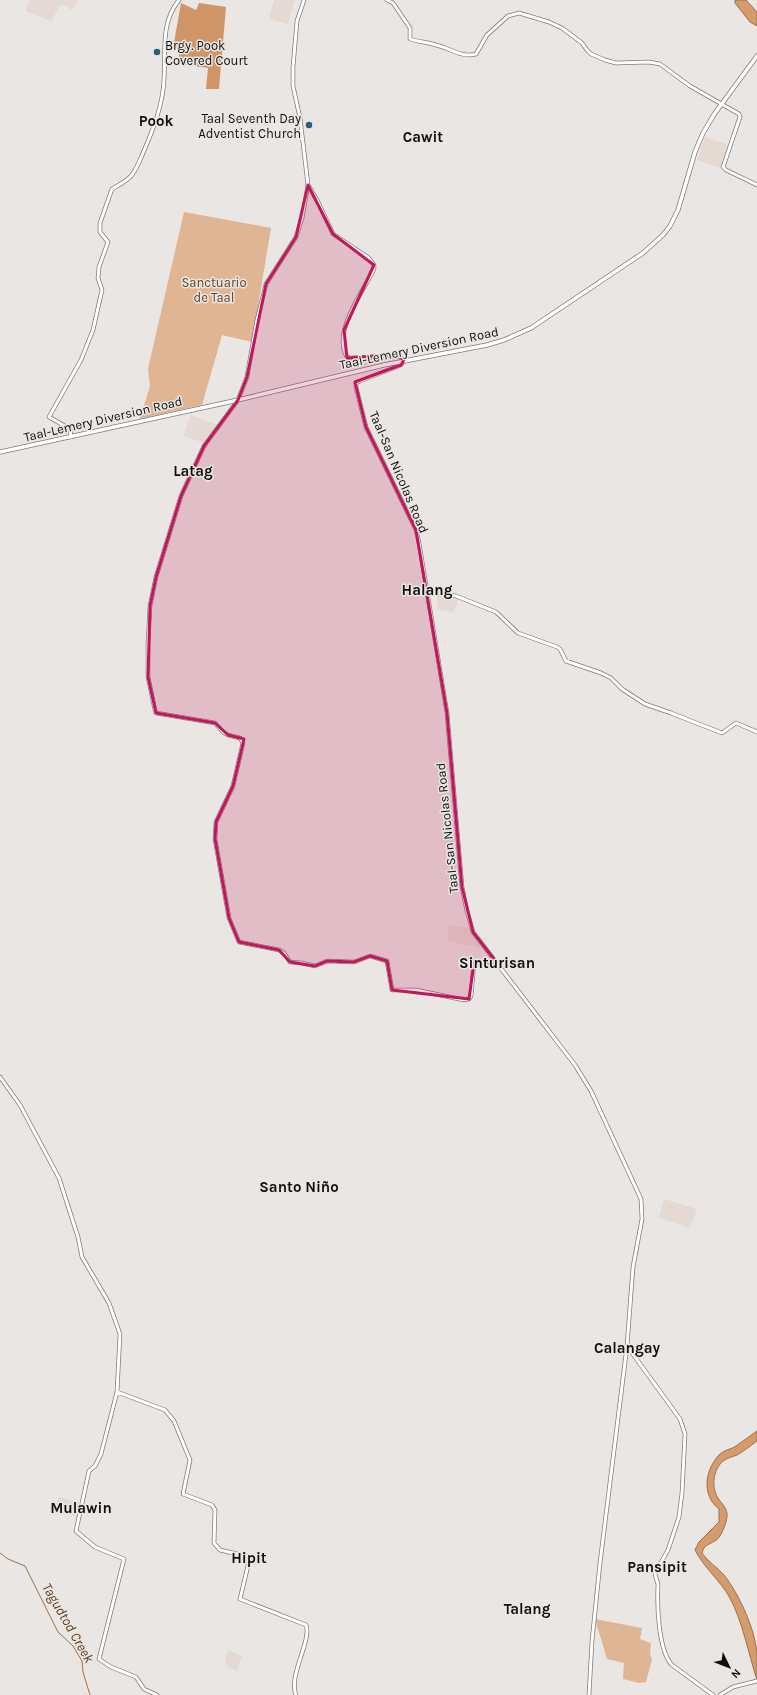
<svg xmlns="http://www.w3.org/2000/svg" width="757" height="1695" viewBox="0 0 757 1695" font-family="Karla,sans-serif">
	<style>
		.built { fill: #e5dad3 }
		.green { fill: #dfb594 }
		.forest { fill: #cf9566 }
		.water { fill: #d59b6b; stroke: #9a714f }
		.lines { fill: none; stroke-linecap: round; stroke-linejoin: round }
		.stream { stroke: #9a714f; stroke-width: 1 }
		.tertiary-casing { stroke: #7e7b78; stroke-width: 4.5 }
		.secondary-casing { stroke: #7e7b78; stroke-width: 4.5 }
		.primary-casing { stroke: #7e7b78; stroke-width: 5 }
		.tertiary { stroke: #fff; stroke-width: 3 }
		.secondary { stroke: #fff; stroke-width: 3 }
		.primary { stroke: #fff; stroke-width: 3.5 }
		.marked { fill: #c2185b; fill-opacity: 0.2; stroke: #c2185b; stroke-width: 3; stroke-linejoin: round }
		.poi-dot { fill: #2e5d7c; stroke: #e9e6e3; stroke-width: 1.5 }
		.labels { text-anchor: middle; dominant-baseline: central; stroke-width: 3; stroke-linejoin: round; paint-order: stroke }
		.poi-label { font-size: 13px; fill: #100f0e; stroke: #e9e6e3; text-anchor: start }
		.park-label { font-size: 13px; fill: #673f1c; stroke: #e9e6e3 }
		.street-label { font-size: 13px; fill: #100f0e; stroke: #e9e6e3 }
		.water-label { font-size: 14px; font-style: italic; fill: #613a16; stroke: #e9e6e3 }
		.quarter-label { font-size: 15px; font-weight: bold; fill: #100f0e; stroke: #e9e6e3 }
	</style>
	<rect width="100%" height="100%" fill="#e9e6e3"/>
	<!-- built -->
	<path class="built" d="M 30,0 L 78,0 L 72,10 L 61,4 L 51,21 L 25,11 Z
		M 274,0 L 295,0 L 288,24 L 269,19 Z
		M 705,137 L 729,145 L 721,168 L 697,160 Z
		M 191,415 L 217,425 L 205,443 L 183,436 Z
		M 437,593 L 460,597 L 453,613 L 438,610 Z
		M 449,925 L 470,928 L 481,946 L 479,947 L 447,941 Z
		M 664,1199 L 697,1209 L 690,1228 L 659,1218 Z
		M 59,1497 L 81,1503 L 78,1517 L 55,1511 Z
		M 228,1650 L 242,1656 L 237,1671 L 228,1667 L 225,1658 Z"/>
	<!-- green -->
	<path class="green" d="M 184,212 L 271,228 L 252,342 L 222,335 L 202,405 L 140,419 L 150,386 L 148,369 Z
		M 595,1619 L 642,1628 L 640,1639 L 651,1643 L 650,1655 L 652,1659 L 646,1682 L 639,1683 L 623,1679 L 624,1663 L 607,1659 Z"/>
	<!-- forest -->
	<path class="forest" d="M 181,3 L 196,10 L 199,3 L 226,7 L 219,89 L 206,89 L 208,68 L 179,64 L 179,48 L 173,48 Z"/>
	<!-- water -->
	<path class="water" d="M 735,0 L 746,0 L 757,12 L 757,26 L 750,22 L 735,3 Z
		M 757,1431 L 757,1441 C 750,1446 744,1451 737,1455 C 732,1457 727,1458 723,1461 C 713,1470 711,1487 718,1498 C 722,1504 728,1509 727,1517 C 726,1524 721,1538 715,1541 C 708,1545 704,1545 702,1553 C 708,1562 717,1567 724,1575 C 739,1594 754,1627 757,1652 C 757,1661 757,1671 757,1680 C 748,1652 743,1623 730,1598 C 720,1580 704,1568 695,1550 L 699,1542 L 719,1522 L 719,1509 C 701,1495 705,1469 720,1454 C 724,1450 732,1449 736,1446 C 743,1441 750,1436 757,1431 Z"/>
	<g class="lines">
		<!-- stream -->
		<path class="stream" d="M 0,1553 L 8,1559 L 25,1566 L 58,1632 L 73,1646 L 82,1661 L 83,1672 L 90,1695"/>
		<defs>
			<path id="tertiary" d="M 387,0 L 393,3 L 410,28 L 410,39 C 418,42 427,42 436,45 C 450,48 461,58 476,54 L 487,35 L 508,16 L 519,13 L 549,22 L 562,28 L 582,43 L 587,50 L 591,54 L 605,60 L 616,63 L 649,62 L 660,64 L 690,86 L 739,114 L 740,117 L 723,167 L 726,170 L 757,185
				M 308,185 L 302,218 L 296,237 L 266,284 L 257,320 L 247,377 L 238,400 L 204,446 L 181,496 L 156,577 L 150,606 L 148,643 L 148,677 L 155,710 L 156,713 L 215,723 L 223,732 L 228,735 L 240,738 L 243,743 L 233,786 L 216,822 L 215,839 L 229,918 L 239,942 L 279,950 L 284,953 L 290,962 L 302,963 L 315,966 L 327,961 L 354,962 L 370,956 L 387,961 L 392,990 L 416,990 L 464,1000 L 469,999 L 471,996 L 474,962 L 497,963
				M 71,437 L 70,429 L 49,417 L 81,360 L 93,330 L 102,290 L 98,278 L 99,267 L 108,242 L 100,232 L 100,223 L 112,189 C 119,185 127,181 132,175 C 137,168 140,160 143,153 C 153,130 163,105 164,79 C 166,52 160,23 179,0
				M 426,591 L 456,596 L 496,612 L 518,633 L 557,647 L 560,649 L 566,661 L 601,673 L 611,678 L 622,689 L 645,704 L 671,713 L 722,733 L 736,723 L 757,732
				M 0,1077 L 20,1105 L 59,1178 L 78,1237 L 82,1257 L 109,1303 L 120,1334 L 117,1392 L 101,1454 L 95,1466 L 89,1471 L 76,1531 L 95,1547 L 124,1559 L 99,1659 L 111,1667 L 136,1677 L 144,1689 L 157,1695
				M 117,1392 L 165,1410 L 174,1421 L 190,1460 L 183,1494 L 212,1505 L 215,1510 L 214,1543 L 220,1550 L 250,1557 L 240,1599 L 306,1625 C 312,1641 288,1675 296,1695
				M 589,1695 L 592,1641 L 600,1563 L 627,1346"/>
			<path id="secondary" d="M 304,0 L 297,21 L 293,67 L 293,86 L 300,118 L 308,185 L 317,200 L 333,234 L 369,258 L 374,265 L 374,269 C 363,292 332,332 347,357 L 350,358 L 399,356 L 404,360 L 401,365 L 360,381 L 356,383 L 356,387 L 366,427 L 416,530 L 419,543 L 447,713 L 462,887 L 467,911 L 473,932 L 575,1065 L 591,1091 L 641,1199 L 642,1219 L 633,1267 L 627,1346 L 680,1419 L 685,1434 L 682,1493 L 679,1517 L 668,1550 L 655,1573 C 655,1578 658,1581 658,1585 C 657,1605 658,1650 672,1665 L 713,1695
				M 720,1695 L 733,1687 L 757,1681"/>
			<path id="primary" d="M 0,452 L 238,400 L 384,365 L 487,345 L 504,340 L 531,328 L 643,253 L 663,235 L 670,226 L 678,210 L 695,152 L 703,133 L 715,113 L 757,56"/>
		</defs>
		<!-- tertiary casing -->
		<use href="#tertiary" class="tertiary-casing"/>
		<!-- secondary casing -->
		<use href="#secondary" class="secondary-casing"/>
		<!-- primary casing -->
		<use href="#primary" class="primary-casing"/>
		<!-- tertiary -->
		<use href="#tertiary" class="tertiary"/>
		<!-- secondary -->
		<use href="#secondary" class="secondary"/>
		<!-- primary -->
		<use href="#primary" class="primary"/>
	</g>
	<!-- marked area -->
	<path class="marked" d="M 308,185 L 333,234 L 374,265 L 344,330 L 347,358 L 389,355 L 399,356 L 404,360 L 401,365 L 355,382 L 366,427 L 416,530 L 447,713 L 462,887 L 473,932 L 497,963 L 474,963 L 469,999 L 392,990 L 387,961 L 370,956 L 354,962 L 327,961 L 315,966 L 290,962 L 279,950 L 239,942 L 229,918 L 215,839 L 216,822 L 233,786 L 244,739 L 228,735 L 215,723 L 156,713 L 148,677 L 150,606 L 156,577 L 181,496 L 204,446 L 238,400 L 247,377 L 266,284 L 296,237 Z"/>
	<!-- markers -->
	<g class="poi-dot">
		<circle cx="157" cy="52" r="4"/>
		<circle cx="309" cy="125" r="4"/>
	</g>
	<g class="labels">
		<!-- poi labels -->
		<g class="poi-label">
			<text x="165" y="45">Brgy. Pook<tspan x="165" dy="15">Covered Court</tspan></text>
			<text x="301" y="118" text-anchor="end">Taal Seventh Day<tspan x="301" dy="15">Adventist Church</tspan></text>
		</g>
		<!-- park labels -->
		<g class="park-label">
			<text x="214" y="282">Sanctuario<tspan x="214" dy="15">de Taal</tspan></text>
		</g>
		<!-- street labels -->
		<g class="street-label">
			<text transform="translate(419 348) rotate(-12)">Taal-Lemery Diversion Road</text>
			<text transform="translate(103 419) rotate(-13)">Taal-Lemery Diversion Road</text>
			<text transform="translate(399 472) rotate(67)">Taal-San Nicolas Road</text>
			<text transform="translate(447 828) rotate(-96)">Taal-San Nicolas Road</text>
		</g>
		<!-- water labels -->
		<g class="water-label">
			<text transform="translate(68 1623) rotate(60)">Tagudtod Creek</text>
		</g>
		<!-- quarter labels -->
		<g class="quarter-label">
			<text x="156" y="121">Pook</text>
			<text x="423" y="137">Cawit</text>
			<text x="193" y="471">Latag</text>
			<text x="427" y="590">Halang</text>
			<text x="497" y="963">Sinturisan</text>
			<text x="299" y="1187">Santo Niño</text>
			<text x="627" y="1348">Calangay</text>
			<text x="81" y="1508">Mulawin</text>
			<text x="249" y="1558">Hipit</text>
			<text x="657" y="1567">Pansipit</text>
			<text x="527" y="1609">Talang</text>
		</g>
	</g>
	<!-- north arrow -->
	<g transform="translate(729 1667) rotate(133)" stroke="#e9e6e3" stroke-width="3" paint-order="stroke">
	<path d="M0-3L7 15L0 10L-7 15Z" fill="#100f0e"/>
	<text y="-6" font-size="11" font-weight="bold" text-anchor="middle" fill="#100f0e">N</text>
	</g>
</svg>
